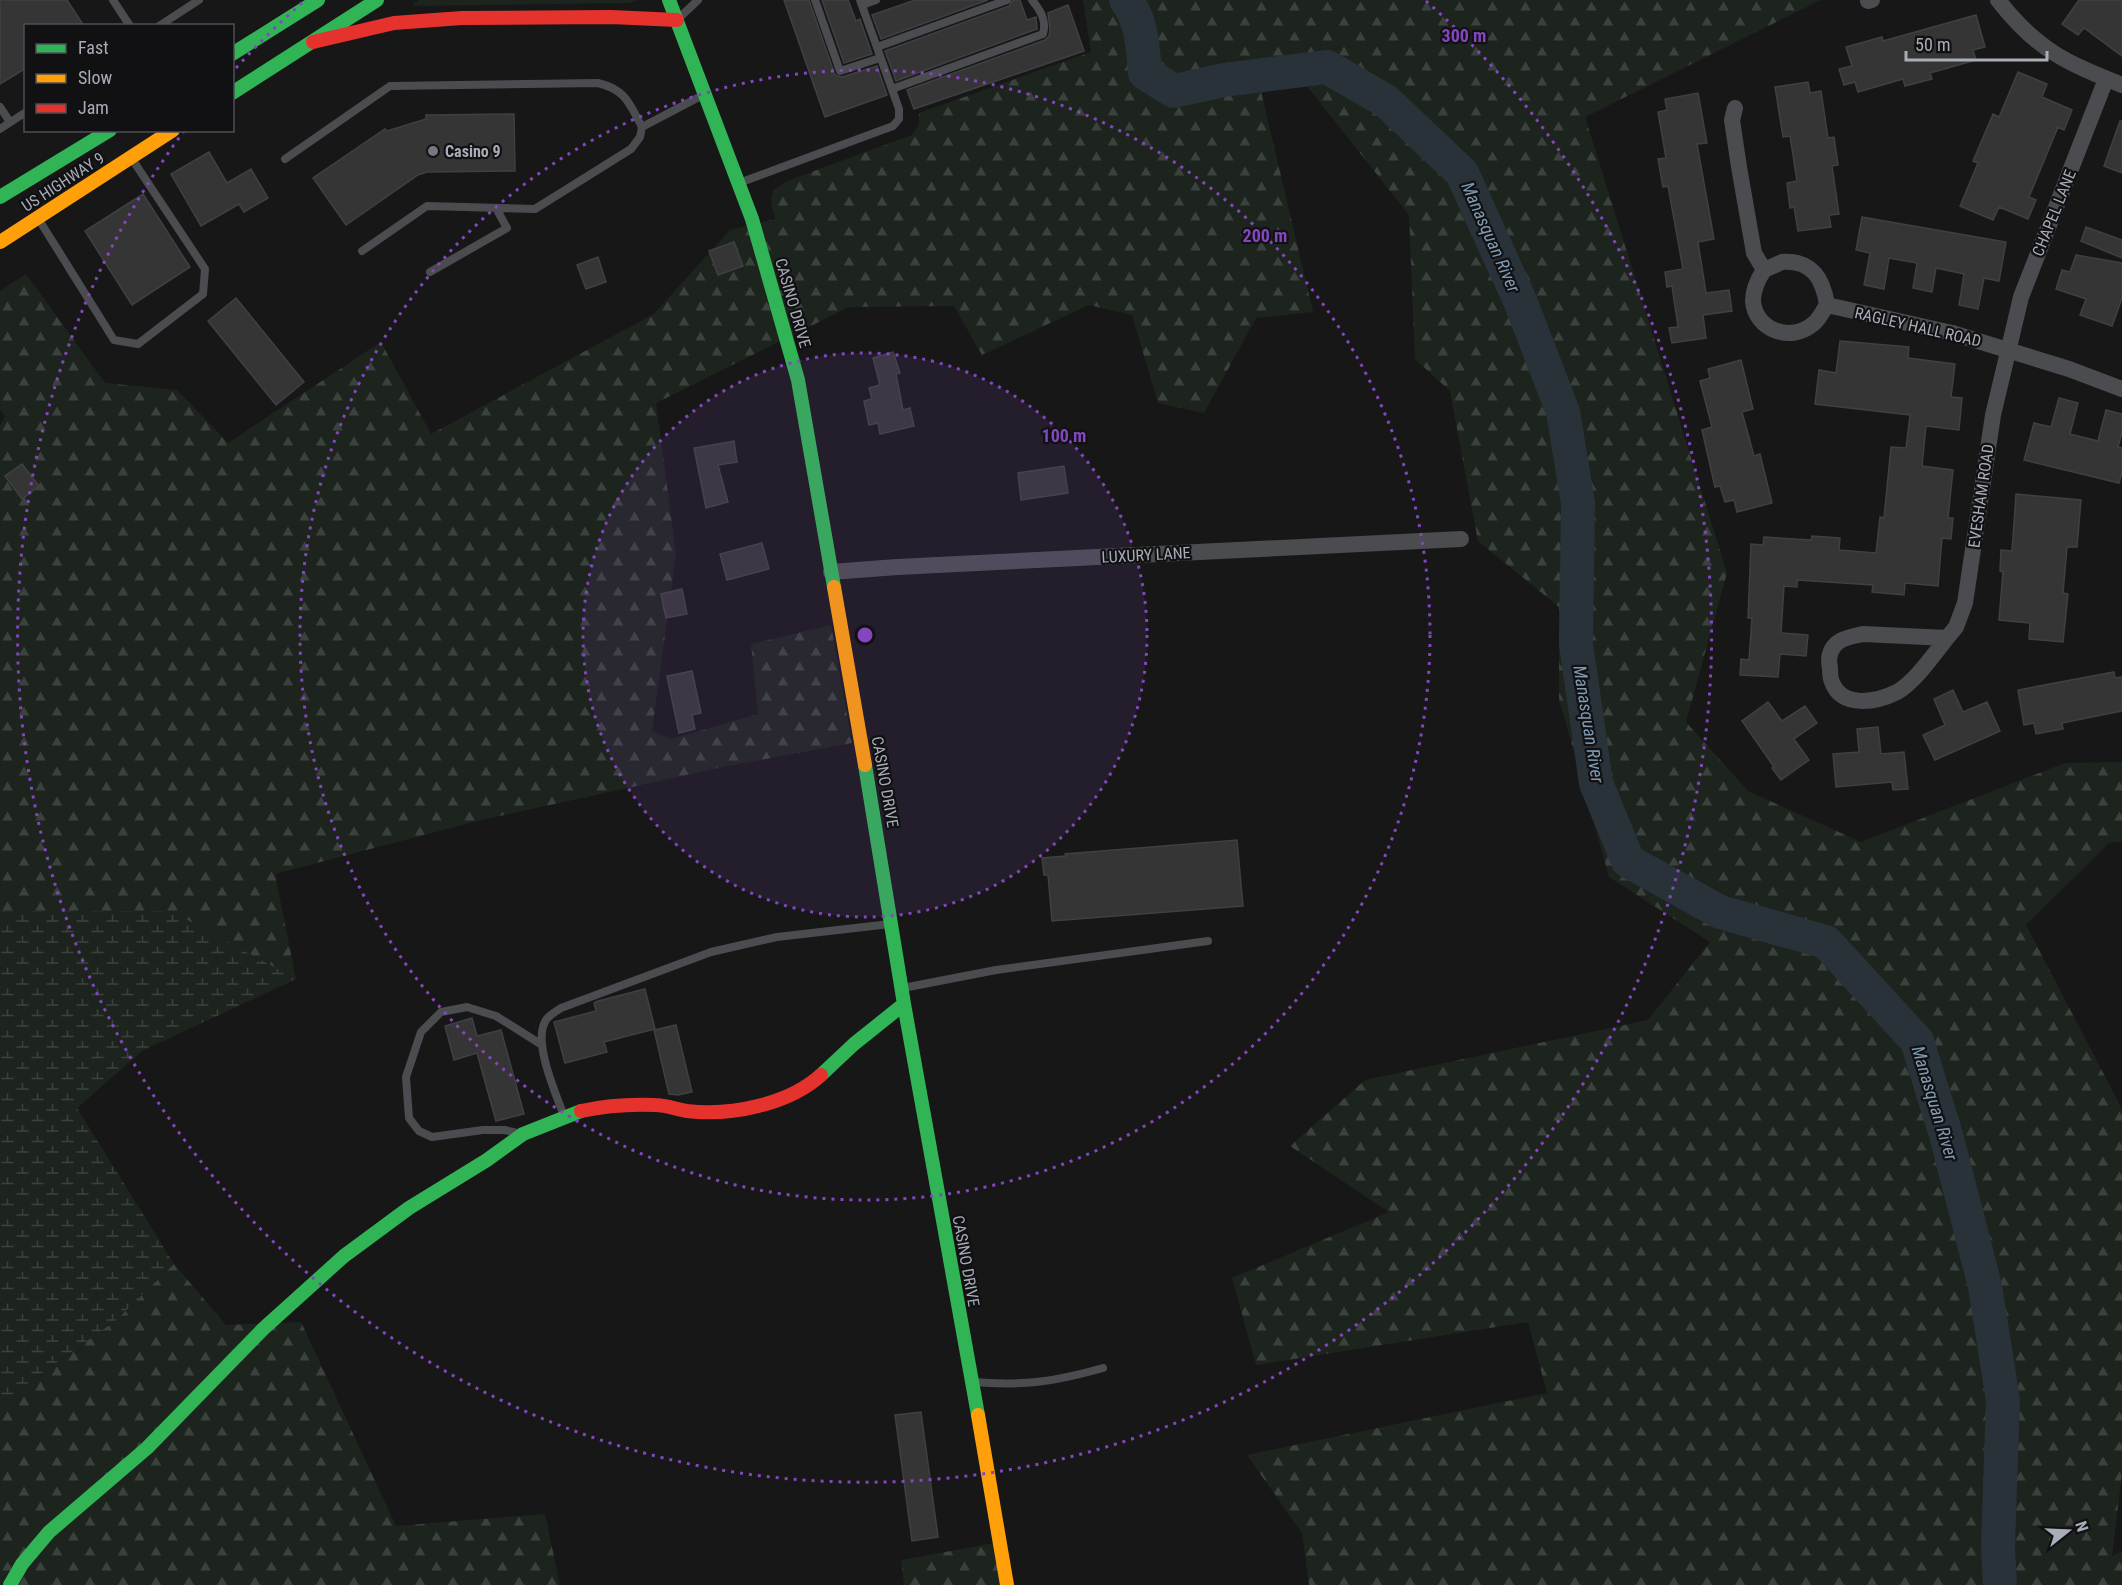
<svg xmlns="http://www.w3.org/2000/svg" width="2122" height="1585" viewBox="0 0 2122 1585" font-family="'Roboto Condensed',sans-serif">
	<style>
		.green { fill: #1d241e }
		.forest { fill: url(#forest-firs) }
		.wetland { fill: url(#wetland-marsh) }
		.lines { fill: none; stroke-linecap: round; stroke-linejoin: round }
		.river { stroke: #2a3239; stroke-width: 34 }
		.building { fill: #353536; stroke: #3f4043; stroke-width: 1.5 }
		.lane { stroke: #4b4c50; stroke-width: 8 }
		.street { stroke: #4b4c50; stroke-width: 16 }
		.fast { stroke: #30b455; stroke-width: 14 }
		.slow { stroke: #ff9f0a; stroke-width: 14 }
		.jam { stroke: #e5322d; stroke-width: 14 }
		.ring { fill: none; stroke: #8446be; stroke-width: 3; stroke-dasharray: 3 6 }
		.poi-dot { fill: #757880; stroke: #111113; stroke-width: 2 }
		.labels { text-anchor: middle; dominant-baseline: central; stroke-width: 4.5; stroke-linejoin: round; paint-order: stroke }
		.poi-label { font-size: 16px; font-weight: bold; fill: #a8adb8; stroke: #111113; text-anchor: start }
		.street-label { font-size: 16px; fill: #a8adb8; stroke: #111113 }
		.water-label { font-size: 18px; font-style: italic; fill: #7f9bb3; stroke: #111113 }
		.centre { fill: #8446be; stroke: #111113; stroke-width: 3 }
		.ring-label { font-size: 18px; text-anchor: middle; font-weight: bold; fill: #8446be; stroke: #111113; stroke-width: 4.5; stroke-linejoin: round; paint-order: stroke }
	</style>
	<defs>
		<pattern id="forest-firs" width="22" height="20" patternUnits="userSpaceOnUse" patternTransform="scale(1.5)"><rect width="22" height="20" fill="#1d241e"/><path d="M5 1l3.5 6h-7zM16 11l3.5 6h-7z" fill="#3b413d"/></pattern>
		<pattern id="wetland-marsh" width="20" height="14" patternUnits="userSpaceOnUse" patternTransform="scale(1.5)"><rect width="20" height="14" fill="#1d241e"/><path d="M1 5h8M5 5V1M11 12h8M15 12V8" fill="none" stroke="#3b413d"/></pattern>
	</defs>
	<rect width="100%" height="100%" fill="#171717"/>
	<!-- green -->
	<path class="green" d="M 419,0 L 638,0 L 629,3 L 414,6 L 413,4 Z"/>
	<!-- forest -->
	<path class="forest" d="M 1083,0 L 1821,0 L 1585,117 L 1727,573 L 1686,722 L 1748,791 L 1861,842 L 2065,763 L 2122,762 L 2122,841 L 2109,843 L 2026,925 L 2122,1109 L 2122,1473 L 2112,1556 L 2122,1551 L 2122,1585 L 1309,1585 L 1302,1533 L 1247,1455 L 1547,1393 L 1528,1322 L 1256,1365 L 1232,1278 L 1389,1212 L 1290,1146 L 1365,1080 L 1648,1020 L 1710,942 L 1609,877 L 1559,699 L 1559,607 L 1478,541 L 1450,391 L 1415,359 L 1409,215 L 1303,81 L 1256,70 L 1313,312 L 1256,318 L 1204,413 L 1158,403 L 1132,315 L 1089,305 L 982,355 L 954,306 L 849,307 L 656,403 L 676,554 L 652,731 L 671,739 L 758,714 L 751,644 L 831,625 L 852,743 L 723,767 L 477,821 L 275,874 L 296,979 L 170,911 L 2,911 L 0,908 L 0,425 L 5,417 L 0,409 L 0,291 L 26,274 L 105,383 L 177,390 L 228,443 L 381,342 L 431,434 L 654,314 L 730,230 L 775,219 L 771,203 L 773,190 L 787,181 L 912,135 L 919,125 L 919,113 L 1091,52 Z
		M 174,1264 L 226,1325 L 301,1322 L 396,1526 L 545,1514 L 560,1585 L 0,1585 L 0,1403 L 115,1321 Z
		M 1000,1542 L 1007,1585 L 904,1585 L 901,1560 Z"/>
	<!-- wetland -->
	<path class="wetland" d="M 0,908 L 2,911 L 170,911 L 296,979 L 142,1051 L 77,1108 L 174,1264 L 115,1321 L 0,1403 Z"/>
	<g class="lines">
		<!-- river -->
		<path class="river" d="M 1126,0 C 1142,20 1143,48 1145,73 L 1174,91 L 1224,80 L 1327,67 L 1386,101 L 1462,173 L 1521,303 L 1563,412 L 1578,503 L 1576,644 L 1596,783 L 1628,861 L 1720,912 L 1826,942 L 1917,1041 L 1946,1135 L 1985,1286 L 2003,1400 L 1998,1546 L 2000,1585"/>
	</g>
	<!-- building -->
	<path class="building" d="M 0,0 L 67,0 L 84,26 L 26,26 L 26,68 L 0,84 Z
		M 784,0 L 809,0 L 835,75 L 842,77 L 877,66 L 887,95 L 825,117 Z
		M 822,0 L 848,0 L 856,21 L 860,19 L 872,54 L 844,63 Z
		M 915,0 L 988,0 L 881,39 L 872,15 Z
		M 1013,0 L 1020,0 L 1027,20 L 1036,17 L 1037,29 L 896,81 L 885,51 L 1009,6 Z
		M 2079,0 L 2122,0 L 2122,56 L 2084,28 L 2078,35 L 2062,24 Z
		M 1068,5 L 1084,51 L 914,109 L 907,90 L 1045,40 L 1049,36 L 1050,29 L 1048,13 Z
		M 1976,15 L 1985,47 L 1973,50 L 1976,60 L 1930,73 L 1932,79 L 1905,86 L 1903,79 L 1858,92 L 1855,82 L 1844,85 L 1839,69 L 1852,66 L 1846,47 L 1882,37 L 1883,41 Z
		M 2018,72 L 2047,84 L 2042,97 L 2072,110 L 2064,130 L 2058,127 L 2029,197 L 2036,200 L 2028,219 L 1999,207 L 1993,220 L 1960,206 L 1978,163 L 1973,161 L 1993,114 L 1999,117 Z
		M 1808,82 L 1810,93 L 1821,91 L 1828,138 L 1834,137 L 1838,165 L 1832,166 L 1839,214 L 1829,215 L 1831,227 L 1798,231 L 1794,207 L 1790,208 L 1787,183 L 1797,181 L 1790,136 L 1783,137 L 1775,87 Z
		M 1698,93 L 1707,143 L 1697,144 L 1714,239 L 1698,242 L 1706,293 L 1729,290 L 1732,311 L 1703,315 L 1706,338 L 1672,343 L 1669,328 L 1678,327 L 1672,286 L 1667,287 L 1665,272 L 1683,269 L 1668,186 L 1663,187 L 1658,159 L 1666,158 L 1658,112 L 1667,110 L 1665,99 Z
		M 514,114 L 515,171 L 427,172 L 418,175 L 346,225 L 313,178 L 385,129 L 387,131 L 426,119 L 426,115 Z
		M 2120,121 L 2122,121 L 2122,173 L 2104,166 Z
		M 209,152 L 227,183 L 251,169 L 268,198 L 244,212 L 239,204 L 201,226 L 171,174 Z
		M 143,194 L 190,267 L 132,305 L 85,231 Z
		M 1862,217 L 2006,242 L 1999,281 L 1984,278 L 1978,309 L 1959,305 L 1964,274 L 1936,268 L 1932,292 L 1913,288 L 1917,263 L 1889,258 L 1884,289 L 1864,285 L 1870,253 L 1856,250 Z
		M 2086,227 L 2122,240 L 2122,258 L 2081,241 Z
		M 734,242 L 743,266 L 718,275 L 709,251 Z
		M 2076,255 L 2122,263 L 2122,298 L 2112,326 L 2080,315 L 2086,299 L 2056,289 L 2062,270 L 2070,272 Z
		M 598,257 L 606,282 L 586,289 L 577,265 Z
		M 236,298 L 304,382 L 276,405 L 208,321 Z
		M 1840,341 L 1909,347 L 1908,358 L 1955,364 L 1951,397 L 1962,398 L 1959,430 L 1926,426 L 1922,466 L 1953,470 L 1948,518 L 1953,518 L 1951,539 L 1942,538 L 1938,586 L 1905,583 L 1904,595 L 1872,592 L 1873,585 L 1797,580 L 1797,587 L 1784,586 L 1781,633 L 1808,635 L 1806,656 L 1780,654 L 1778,677 L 1740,675 L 1741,659 L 1749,660 L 1752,618 L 1748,618 L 1751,544 L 1763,545 L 1764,537 L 1811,540 L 1812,536 L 1840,538 L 1839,550 L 1876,553 L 1880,517 L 1884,518 L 1891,447 L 1906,448 L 1910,415 L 1815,404 L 1819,370 L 1836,373 Z
		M 893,352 L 900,373 L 896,374 L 903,410 L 910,408 L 914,426 L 880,434 L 878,423 L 869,425 L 864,401 L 872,399 L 869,388 L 880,385 L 873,358 Z
		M 1741,360 L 1753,409 L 1742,412 L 1754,456 L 1760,454 L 1772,503 L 1737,512 L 1734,500 L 1725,502 L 1720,486 L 1715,487 L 1702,430 L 1712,427 L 1700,381 L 1710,378 L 1708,369 Z
		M 2059,398 L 2078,403 L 2070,434 L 2098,441 L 2106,410 L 2122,414 L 2122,432 L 2118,447 L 2122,448 L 2122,472 L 2119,483 L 2024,460 L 2034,423 L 2051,427 Z
		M 734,441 L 737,462 L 718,465 L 728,502 L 706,508 L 694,448 Z
		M 22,464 L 39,486 L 22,499 L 5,476 Z
		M 1064,466 L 1068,493 L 1021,500 L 1018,473 Z
		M 2016,494 L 2081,500 L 2077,547 L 2067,547 L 2063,593 L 2068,594 L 2063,642 L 2029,639 L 2030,623 L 1999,620 L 2003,572 L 2000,571 L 2001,550 L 2012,551 Z
		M 762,543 L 769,569 L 727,580 L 720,554 Z
		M 682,589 L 687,614 L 666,618 L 661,594 Z
		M 692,671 L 701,713 L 692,715 L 695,729 L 679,733 L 667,676 Z
		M 2114,672 L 2115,678 L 2122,677 L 2122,711 L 2062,723 L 2063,729 L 2036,734 L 2034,723 L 2024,725 L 2018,690 Z
		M 1953,690 L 1963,712 L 1987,702 L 2000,731 L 1935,760 L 1923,735 L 1945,725 L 1934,699 Z
		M 1768,702 L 1782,721 L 1805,706 L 1817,723 L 1794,739 L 1809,760 L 1781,780 L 1772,768 L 1774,767 L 1742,721 Z
		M 1878,727 L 1881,754 L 1904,752 L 1908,789 L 1893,790 L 1892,782 L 1836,787 L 1833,754 L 1859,752 L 1857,729 Z
		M 1237,840 L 1243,906 L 1052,921 L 1048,875 L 1044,875 L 1042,858 L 1066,856 L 1065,854 Z
		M 645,989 L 655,1029 L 604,1042 L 607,1052 L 565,1063 L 554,1022 L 596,1011 L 594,1003 L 598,1001 Z
		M 472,1018 L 477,1036 L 501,1030 L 524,1114 L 496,1121 L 477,1053 L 454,1060 L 445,1026 Z
		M 676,1025 L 692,1092 L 678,1095 L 669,1094 L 654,1030 Z
		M 921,1412 L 938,1537 L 912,1541 L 895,1415 Z"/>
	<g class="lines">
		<!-- lane -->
		<path class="lane" d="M 113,0 L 130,26
			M 815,0 L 840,71 L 880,58
			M 862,5 L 876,0
			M 679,18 L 698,0
			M 159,26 L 199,0
			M 877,47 L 1007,0
			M 892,89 L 1043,34 C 1047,20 1040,10 1032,0
			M 0,107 L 10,122
			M 0,129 L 26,112
			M 285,159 L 390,86 L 598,83 C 626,90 629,103 642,127 L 703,95
			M 739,183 L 893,126 L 899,119 L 899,109 L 860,0
			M 41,223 L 114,340 L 138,344 L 203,294 L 205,269 L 134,162
			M 362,251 L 427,206 L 535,209 L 631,149 L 640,137 L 642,127
			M 430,272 L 507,228 L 496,208
			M 903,988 L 996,970 L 1208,941
			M 564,1116 C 556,1094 532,1041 546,1020 C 549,1015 557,1011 561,1008 L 711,952 L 777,937 L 890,924
			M 517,1133 L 505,1130 L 483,1130 L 432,1137 L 419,1131 L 409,1118 L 406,1077 L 421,1032 L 441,1012 L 467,1007 L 496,1016 L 542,1045
			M 973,1382 C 1024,1386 1053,1382 1103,1368"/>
		<!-- street -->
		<path class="street" d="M 1998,0 C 2037,50 2065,62 2122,85
			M 1868,1 L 1872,0
			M 1735,108 L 1732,120 L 1739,167 L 1754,253 L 1764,270
			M 1782,262 C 1812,260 1823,278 1827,305 C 1822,312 1819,320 1813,324 C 1791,343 1755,330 1753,301 C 1753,289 1758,279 1764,270 Z
			M 1827,305 L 1952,333 L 2069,369 L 2122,389
			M 831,572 L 897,567 L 1461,539
			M 1863,634 L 1947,638 C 1934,654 1915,682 1897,692 C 1877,702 1842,709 1832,682 C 1830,678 1830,672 1830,668 C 1828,659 1829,650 1837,643 C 1844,637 1855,636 1863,634 Z
			M 1947,638 L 1956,627 L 1965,603 L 1993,415 L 2021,297 L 2106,79"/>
		<!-- fast -->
		<path class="fast" d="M 669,0 L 752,219 L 798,380 L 834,587
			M 232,54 L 318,0
			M 232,93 L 377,0
			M 0,197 L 110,130
			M 865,765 L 904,1004 L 978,1415
			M 821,1075 L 854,1044 L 904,1004
			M 10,1585 L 22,1564 L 49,1532 L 147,1448 L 263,1329 L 344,1256 L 409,1208 L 487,1160 L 523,1134 L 581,1111"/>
		<!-- slow -->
		<path class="slow" d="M 0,242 L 173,130
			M 834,587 L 865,765
			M 978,1415 L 1007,1585"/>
		<!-- jam -->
		<path class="jam" d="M 313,42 L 394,23 L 462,18 L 611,17 L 677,20
			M 581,1111 C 604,1106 631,1104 655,1105 C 665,1105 676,1109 687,1111 C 730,1116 788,1105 821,1075"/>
	</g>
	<!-- distance rings -->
	<circle cx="865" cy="635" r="282" fill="#8446be" fill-opacity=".12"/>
	<g class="ring">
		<circle cx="865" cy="635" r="282"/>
		<circle cx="865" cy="635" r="565"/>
		<path d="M236 68A847 847 0 0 1 304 1M1426 1A847 847 0 1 1 184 131"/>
	</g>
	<!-- markers -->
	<circle class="poi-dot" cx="433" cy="151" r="6"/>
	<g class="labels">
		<!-- poi labels -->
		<g class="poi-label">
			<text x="445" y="151">Casino 9</text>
		</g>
		<!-- street labels -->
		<g class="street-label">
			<text transform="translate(63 182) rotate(-33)">US HIGHWAY 9</text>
			<text transform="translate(2054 213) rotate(-68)">CHAPEL LANE</text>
			<text transform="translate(793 303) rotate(74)">CASINO DRIVE</text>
			<text transform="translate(1918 327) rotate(13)">RAGLEY HALL ROAD</text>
			<text transform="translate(1981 496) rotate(-82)">EVESHAM ROAD</text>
			<text transform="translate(1146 555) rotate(-3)">LUXURY LANE</text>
			<text transform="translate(885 782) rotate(80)">CASINO DRIVE</text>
			<text transform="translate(966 1261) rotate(80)">CASINO DRIVE</text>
		</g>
		<!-- water labels -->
		<g class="water-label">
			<text transform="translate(1491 237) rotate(66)">Manasquan River</text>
			<text transform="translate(1589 724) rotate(81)">Manasquan River</text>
			<text transform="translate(1935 1103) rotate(73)">Manasquan River</text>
		</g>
	</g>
	<circle cx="865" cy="635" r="9" class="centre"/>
	<g class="ring-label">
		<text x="1464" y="42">300 m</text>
		<text x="1265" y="242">200 m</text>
		<text x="1064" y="442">100 m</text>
	</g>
	<!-- legend -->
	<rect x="24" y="24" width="210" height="108" fill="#111113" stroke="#4d4f55" stroke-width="1.5"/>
	<rect x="36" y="44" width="30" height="9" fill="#30b455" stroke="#4d4f55" stroke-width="1.5"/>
	<text x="78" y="54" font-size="18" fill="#a8adb8">Fast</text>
	<rect x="36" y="74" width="30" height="9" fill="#ff9f0a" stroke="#4d4f55" stroke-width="1.5"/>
	<text x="78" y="84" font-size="18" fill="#a8adb8">Slow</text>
	<rect x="36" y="104" width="30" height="9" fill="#e5322d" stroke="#4d4f55" stroke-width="1.5"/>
	<text x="78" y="114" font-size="18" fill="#a8adb8">Jam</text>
	<!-- north arrow -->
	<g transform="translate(2068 1531) rotate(72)" stroke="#111113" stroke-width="4.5" paint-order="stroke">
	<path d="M0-4.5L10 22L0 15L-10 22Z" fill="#a8adb8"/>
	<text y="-9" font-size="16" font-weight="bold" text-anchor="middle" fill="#a8adb8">N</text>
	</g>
	<!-- scale -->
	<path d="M1906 51v9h141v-9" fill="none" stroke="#a8adb8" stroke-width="3"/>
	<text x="1915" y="51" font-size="18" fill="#a8adb8" stroke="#111113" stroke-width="4.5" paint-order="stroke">50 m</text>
</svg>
